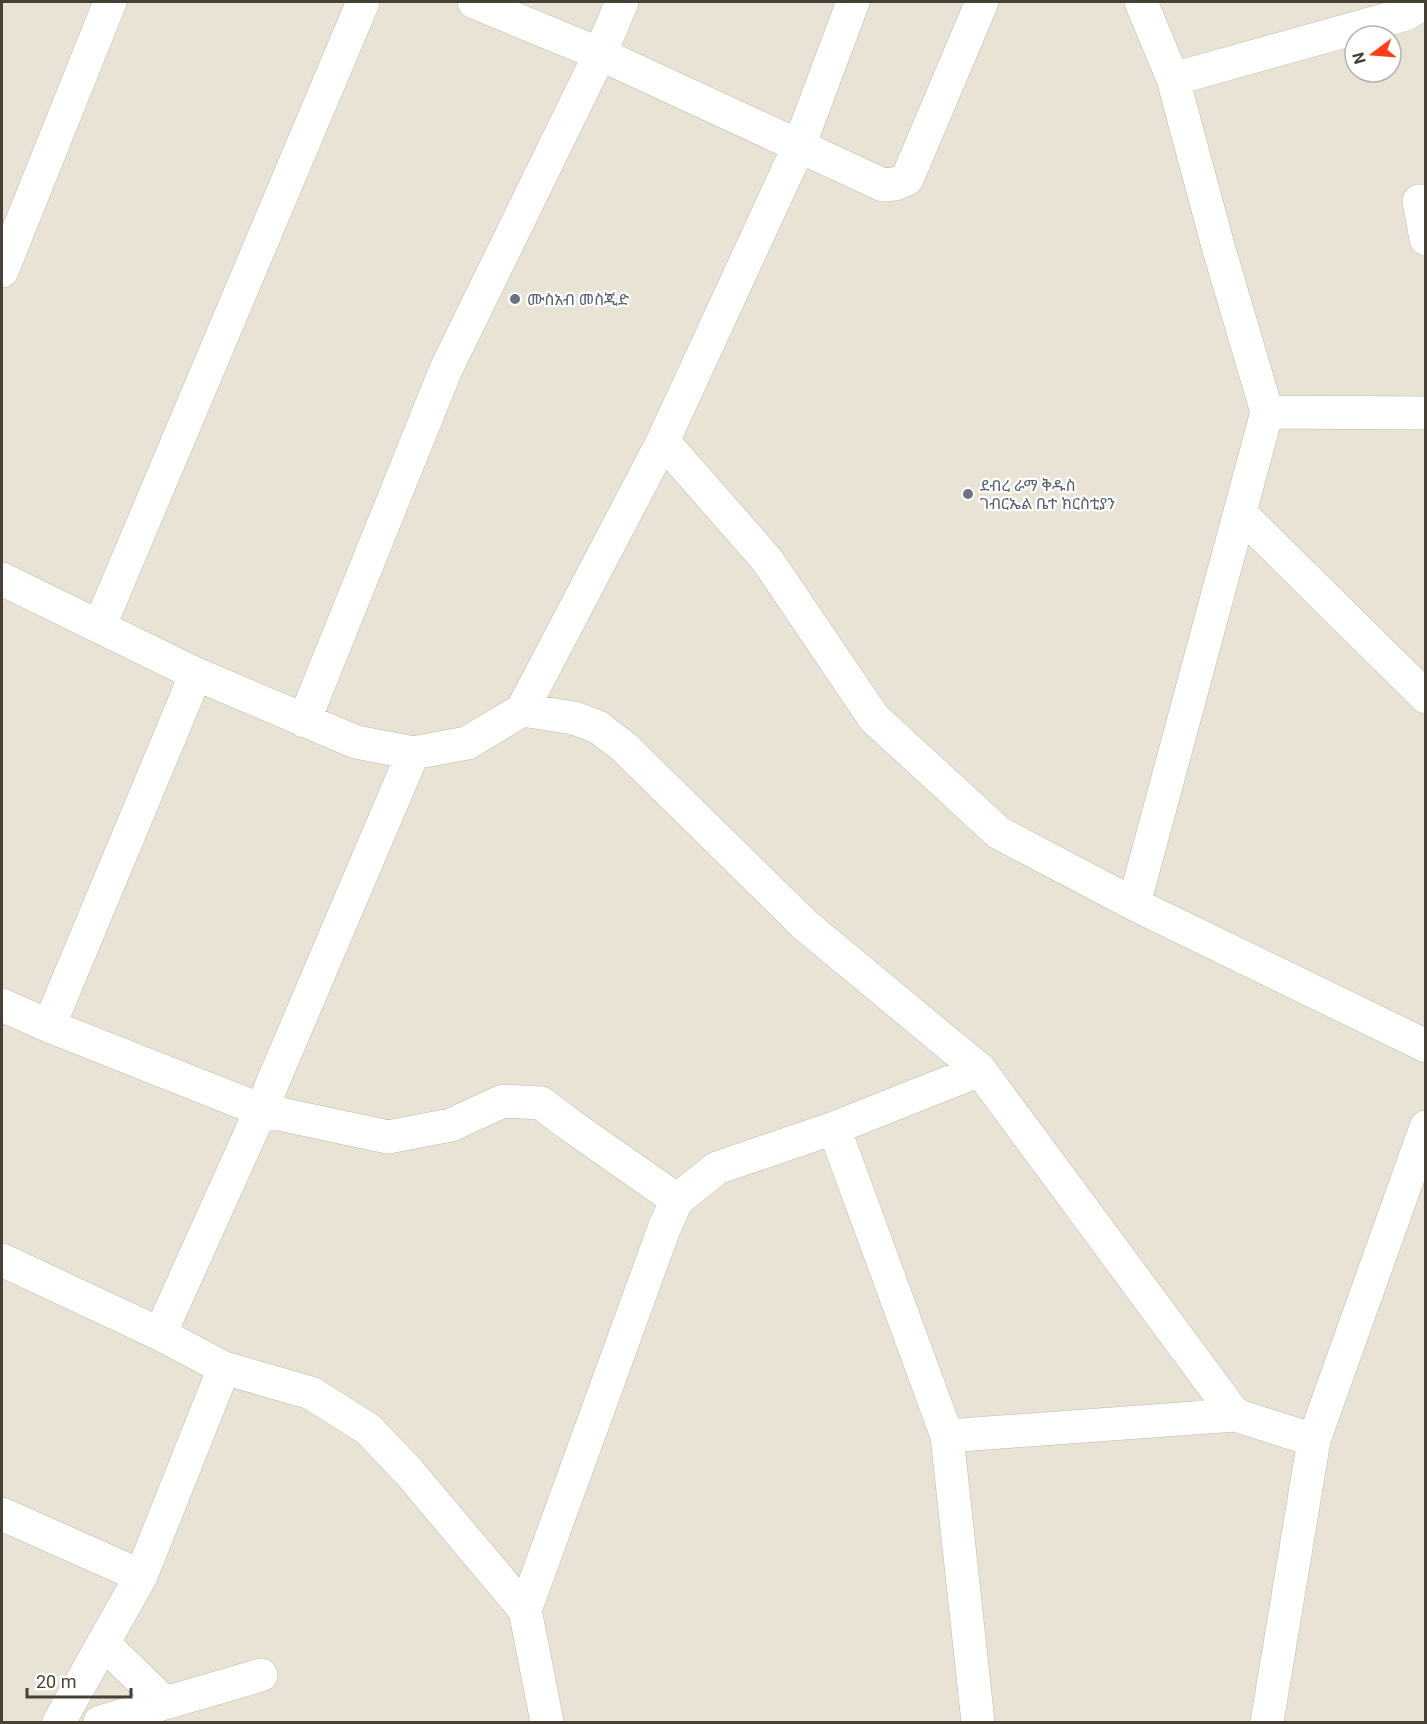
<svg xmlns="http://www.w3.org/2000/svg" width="1427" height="1724" viewBox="0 0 1427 1724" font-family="Roboto,'Noto Sans Ethiopic',sans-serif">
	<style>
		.residential { fill: #e8e3d5; fill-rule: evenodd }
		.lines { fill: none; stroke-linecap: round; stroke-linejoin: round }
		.minor-casing { stroke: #c0b9a9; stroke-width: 34 }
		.minor { stroke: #fff; stroke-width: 33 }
		.worship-dot { fill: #6b7280; stroke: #fff; stroke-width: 2 }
		.labels { text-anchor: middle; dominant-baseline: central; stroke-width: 4.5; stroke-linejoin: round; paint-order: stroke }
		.worship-label { font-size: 16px; fill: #5b616d; stroke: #fff; text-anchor: start }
	</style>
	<rect width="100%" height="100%" fill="#f4f0e7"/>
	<!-- residential -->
	<path class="residential" d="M 2,2 L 1425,2 L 1425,1722 L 2,1722 ZM 1355,36 L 1391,36 L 1391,72 L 1355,72 Z"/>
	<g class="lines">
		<defs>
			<path id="minor" d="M 474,2 L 600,54 L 883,185 L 895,184 L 907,179 L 982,2
				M 1173,79 L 1406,14 L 1426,2
				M 1419,201 L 1426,239
				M 2,271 L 110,2
				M 1267,412 L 1426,413
				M 663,441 L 767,560 L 874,718 L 999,833 L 1134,904 L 1426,1046
				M 1240,513 L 1426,697
				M 2,579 L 196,674 L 356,742 L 413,753 L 467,743 L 522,710 L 663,441 L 799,146 L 853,2
				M 100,625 L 363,2
				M 522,710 L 574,718 L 598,727 L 624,747 L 805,925 L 980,1070 L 1235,1415
				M 304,721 L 446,369 L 600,54 L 622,2
				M 1134,904 L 1267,412 L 1218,246 L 1173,79 L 1141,2
				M 2,1005 L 49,1026 L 261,1110 L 388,1137 L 451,1125 L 503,1101 L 541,1103 L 570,1125 L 677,1200
				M 49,1026 L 196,674
				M 834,1128 L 947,1436 L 978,1722
				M 2,1260 L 160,1334 L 224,1368 L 311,1393 L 368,1429 L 409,1472 L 525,1610 L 547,1722
				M 160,1334 L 261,1110 L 413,753
				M 947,1436 L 1235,1415 L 1314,1440
				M 2,1514 L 141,1576
				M 525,1610 L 665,1226 L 677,1200 L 717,1168 L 834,1128 L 980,1070
				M 103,1643 L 165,1703
				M 59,1722 L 141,1576 L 224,1368
				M 100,1722 L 261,1675
				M 1267,1722 L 1314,1440 L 1426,1127"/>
		</defs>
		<!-- minor casing -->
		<use href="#minor" class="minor-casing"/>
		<!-- minor -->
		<use href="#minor" class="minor"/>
	</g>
	<!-- markers -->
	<g class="worship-dot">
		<circle cx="515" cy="299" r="6"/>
		<circle cx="968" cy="494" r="6"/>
	</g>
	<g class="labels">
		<!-- worship labels -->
		<g class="worship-label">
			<text x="527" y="299">ሙስአብ መስጂድ</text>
			<text x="980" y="485">ደብረ ራማ ቅዱስ<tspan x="980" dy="18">ገብርኤል ቤተ ክርስቲያን</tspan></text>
		</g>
	</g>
	<!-- border -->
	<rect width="1427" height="1724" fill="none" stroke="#474135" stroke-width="6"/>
	<!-- north arrow -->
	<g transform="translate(1373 54) rotate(254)"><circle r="28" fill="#ffffff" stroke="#b5b3ae" stroke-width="1.5"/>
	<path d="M0-4.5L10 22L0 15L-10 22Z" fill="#ff3e13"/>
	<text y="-9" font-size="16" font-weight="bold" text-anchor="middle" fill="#474135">N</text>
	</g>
	<!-- scale -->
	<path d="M27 1688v9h104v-9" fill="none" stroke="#474135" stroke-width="3"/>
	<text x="36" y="1688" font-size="18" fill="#474135" stroke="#ffffff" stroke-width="4.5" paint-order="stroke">20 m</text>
</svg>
